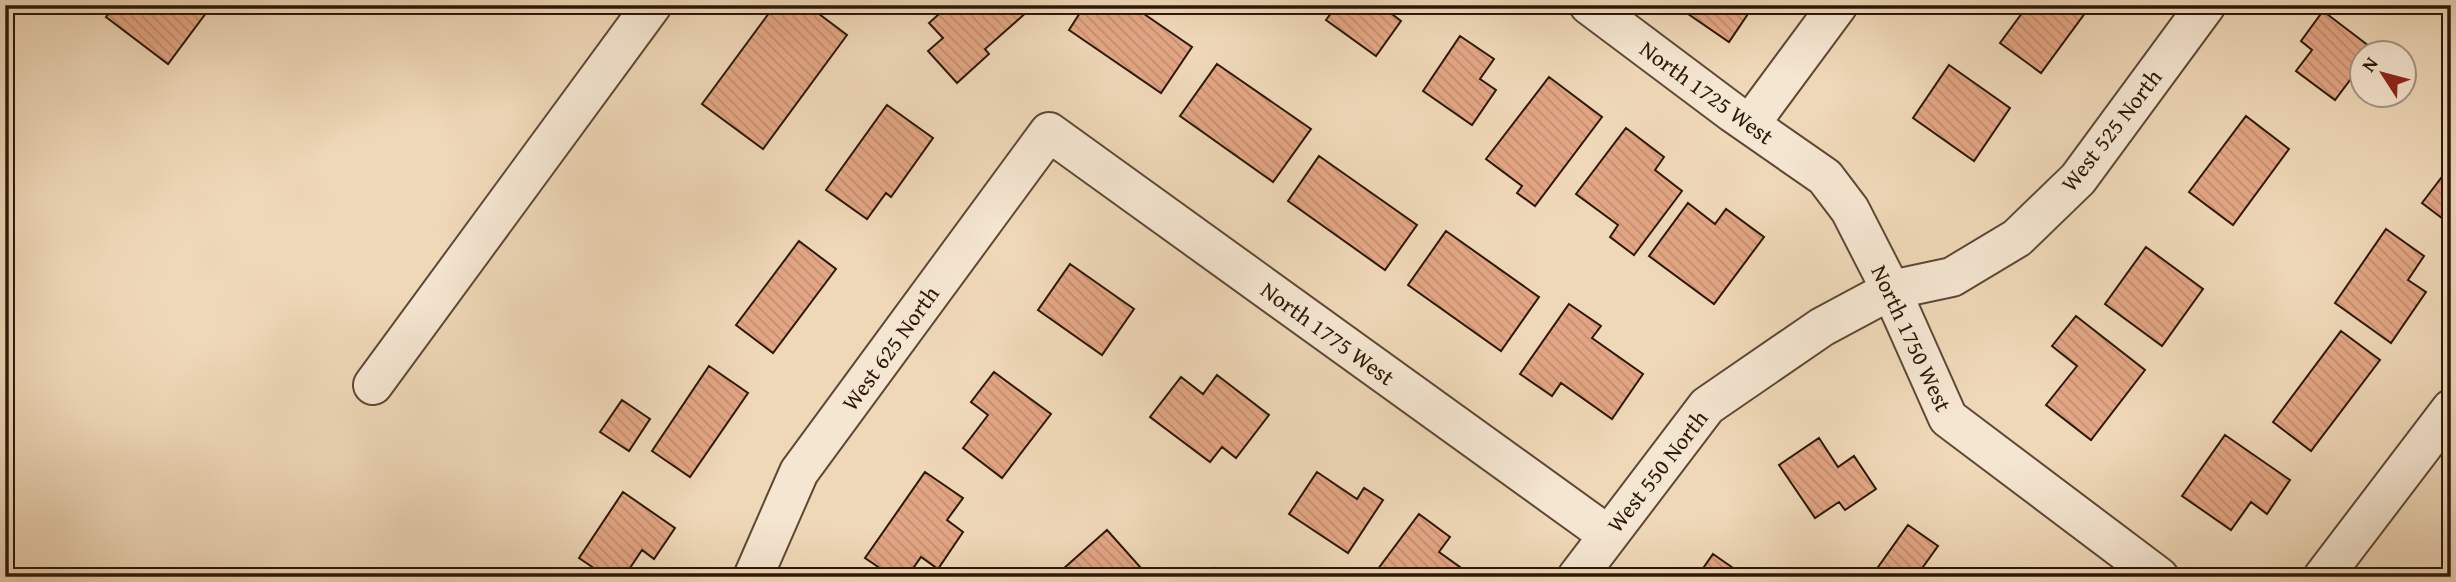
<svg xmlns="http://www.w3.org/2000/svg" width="2456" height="582" viewBox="0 0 2456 582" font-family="'Gentium Book Plus',serif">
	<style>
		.building { fill: url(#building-back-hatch); stroke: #2d1809; stroke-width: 2 }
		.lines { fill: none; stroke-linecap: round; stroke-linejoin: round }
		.minor-casing { stroke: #5e4835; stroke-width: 42 }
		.minor { stroke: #f5e6d1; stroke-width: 38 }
		.labels { text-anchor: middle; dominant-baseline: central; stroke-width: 5; stroke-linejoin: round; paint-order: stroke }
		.street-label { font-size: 23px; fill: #2d1809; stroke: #f5e6d1 }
	</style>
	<defs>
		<pattern id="building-back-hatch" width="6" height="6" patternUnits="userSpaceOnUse" patternTransform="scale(1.75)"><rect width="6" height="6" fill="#e3a684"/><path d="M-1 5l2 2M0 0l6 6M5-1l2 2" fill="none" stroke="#c38e71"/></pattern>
	</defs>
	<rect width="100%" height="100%" fill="#efd8b8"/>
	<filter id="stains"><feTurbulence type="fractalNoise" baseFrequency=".00286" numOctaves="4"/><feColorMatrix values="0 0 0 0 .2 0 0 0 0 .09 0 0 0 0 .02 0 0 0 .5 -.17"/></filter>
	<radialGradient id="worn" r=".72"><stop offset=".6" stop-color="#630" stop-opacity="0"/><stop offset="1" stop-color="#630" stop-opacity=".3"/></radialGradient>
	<!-- building -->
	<path class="building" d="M 115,5 L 212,5 L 168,64 L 106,17 Z
		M 775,5 L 807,5 L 847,35 L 763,149 L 702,104 Z
		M 949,5 L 1022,5 L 1028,11 L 985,49 L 989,54 L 957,83 L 928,51 L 943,38 L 929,23 Z
		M 1085,5 L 1131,5 L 1192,47 L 1161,93 L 1069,30 Z
		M 1337,5 L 1380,5 L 1401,21 L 1376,56 L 1326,20 Z
		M 1675,5 L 1754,5 L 1729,42 Z
		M 2028,5 L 2091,5 L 2041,73 L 2000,43 Z
		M 2323,11 L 2373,49 L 2370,52 L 2362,52 L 2362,64 L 2335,100 L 2296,71 L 2312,50 L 2301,41 Z
		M 1460,36 L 1494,59 L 1480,79 L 1496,90 L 1472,125 L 1423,91 Z
		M 1217,64 L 1311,129 L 1273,182 L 1180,116 Z
		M 1949,65 L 2010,108 L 1974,161 L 1913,118 Z
		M 1549,77 L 1602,117 L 1535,206 L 1517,193 L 1522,186 L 1486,159 Z
		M 887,105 L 933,138 L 891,197 L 886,193 L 867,219 L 826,190 Z
		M 2246,116 L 2289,149 L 2233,225 L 2189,192 Z
		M 1626,128 L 1664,157 L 1655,170 L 1682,191 L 1634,255 L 1610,237 L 1618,225 L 1576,194 Z
		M 1319,156 L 1417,225 L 1385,270 L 1288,201 Z
		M 2451,165 L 2451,225 L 2422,203 Z
		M 1688,203 L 1715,224 L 1726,209 L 1764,237 L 1714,304 L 1649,256 Z
		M 2386,229 L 2424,256 L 2408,280 L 2426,292 L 2391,343 L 2335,303 Z
		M 1446,231 L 1539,297 L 1501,351 L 1408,285 Z
		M 799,241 L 836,269 L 773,353 L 736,325 Z
		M 2146,247 L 2203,289 L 2162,346 L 2105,304 Z
		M 1070,264 L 1134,309 L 1102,355 L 1038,310 Z
		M 1569,304 L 1601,326 L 1592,338 L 1643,374 L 1612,419 L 1561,383 L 1552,396 L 1520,374 Z
		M 2076,316 L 2145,370 L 2091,440 L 2046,405 L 2077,366 L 2052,346 Z
		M 2341,331 L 2380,360 L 2311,451 L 2273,422 Z
		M 709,366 L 748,393 L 690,477 L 652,451 Z
		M 994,372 L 1051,414 L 1002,478 L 963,448 L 988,415 L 971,402 Z
		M 1217,375 L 1269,415 L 1236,458 L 1222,447 L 1210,462 L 1150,417 L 1181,377 L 1203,394 Z
		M 622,400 L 650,419 L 629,451 L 600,432 Z
		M 2225,435 L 2290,480 L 2267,514 L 2251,502 L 2231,530 L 2182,496 Z
		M 1819,438 L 1838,467 L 1854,456 L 1876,489 L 1845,510 L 1839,502 L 1815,518 L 1779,465 Z
		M 925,472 L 963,498 L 947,520 L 963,532 L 938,569 L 921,557 L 907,577 L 893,577 L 865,558 Z
		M 1317,472 L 1357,499 L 1364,488 L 1383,500 L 1348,553 L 1289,514 Z
		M 623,492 L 675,528 L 654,559 L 642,550 L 624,577 L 607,577 L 579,558 Z
		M 1419,514 L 1450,537 L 1439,552 L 1471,575 L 1469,577 L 1372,577 Z
		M 1908,525 L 1938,546 L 1923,567 L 1938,577 L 1871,577 Z
		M 1107,530 L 1149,577 L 1054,577 Z
		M 1713,554 L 1746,577 L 1697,577 Z
		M 1215,568 L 1228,577 L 1209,577 Z"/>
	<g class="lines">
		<defs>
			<path id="minor" d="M 1589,5 L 1733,113 L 1825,177 L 1850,210 L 1891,290 L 1948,418 L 2159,577
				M 1750,124 L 1838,5
				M 373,385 L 652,5
				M 753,577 L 799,472 L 1049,132 L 1608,535
				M 1577,577 L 1707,406 L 1822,327 L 1891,290 L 1952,277 L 2017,238 L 2078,179 L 2206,5
				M 2323,577 L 2451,409"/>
		</defs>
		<!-- minor casing -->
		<use href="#minor" class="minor-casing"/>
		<!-- minor -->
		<use href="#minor" class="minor"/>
	</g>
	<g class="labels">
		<!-- street labels -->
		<g class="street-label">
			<text transform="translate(1707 92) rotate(36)">North 1725 West</text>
			<text transform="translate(2111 130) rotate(-52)">West 525 North</text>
			<text transform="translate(1328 333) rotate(36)">North 1775 West</text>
			<text transform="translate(1912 338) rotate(65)">North 1750 West</text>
			<text transform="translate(890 348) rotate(-54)">West 625 North</text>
			<text transform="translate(1657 471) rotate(-52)">West 550 North</text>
		</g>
	</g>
	<!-- margin -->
	<rect width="2456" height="582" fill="none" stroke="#efd8b8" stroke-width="28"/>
	<rect x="7" y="7" width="2442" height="568" fill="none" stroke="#2d1809" stroke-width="3.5"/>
	<rect x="14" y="14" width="2428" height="554" fill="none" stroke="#2d1809" stroke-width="2"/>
	<!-- north arrow -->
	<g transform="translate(2383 74) rotate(306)"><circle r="33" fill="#f5e6d1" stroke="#a59481" stroke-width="2"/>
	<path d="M0-5L12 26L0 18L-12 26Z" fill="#8f2418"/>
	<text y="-10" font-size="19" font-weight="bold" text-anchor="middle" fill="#2d1809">N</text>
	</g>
	<rect width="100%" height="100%" filter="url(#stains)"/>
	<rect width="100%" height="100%" fill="url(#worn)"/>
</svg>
